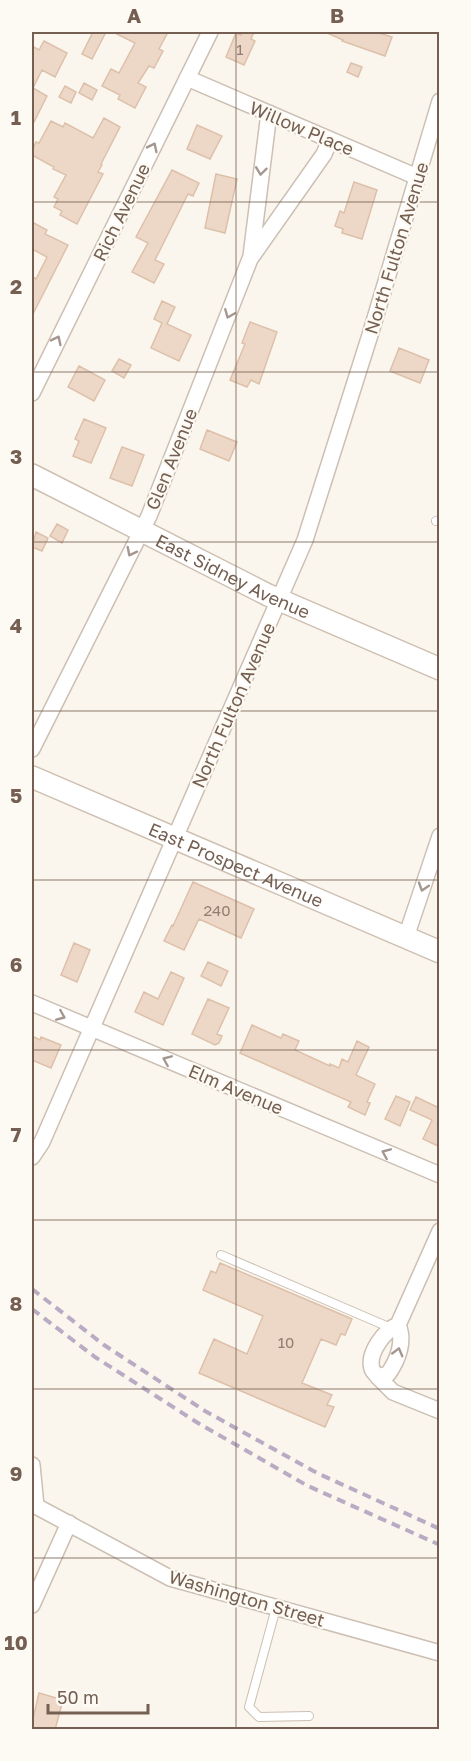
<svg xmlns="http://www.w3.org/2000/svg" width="471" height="1761" viewBox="0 0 471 1761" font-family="'Golos Text',sans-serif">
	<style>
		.building { fill: #edd8c8; stroke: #ddc0aa; stroke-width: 1.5 }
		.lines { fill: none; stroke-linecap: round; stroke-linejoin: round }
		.lane-casing { stroke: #ccbfb3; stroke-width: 10 }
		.street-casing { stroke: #ccbfb3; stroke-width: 18 }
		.secondary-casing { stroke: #cebfb1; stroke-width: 24 }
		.lane { stroke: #fff; stroke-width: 8 }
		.street { stroke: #fff; stroke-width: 15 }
		.secondary { stroke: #fff; stroke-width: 21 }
		.rail { stroke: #baabc4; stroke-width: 4; stroke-dasharray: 9 6; stroke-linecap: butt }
		.oneway { stroke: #a5978f }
		.grid { fill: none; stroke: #745f52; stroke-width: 1.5; stroke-opacity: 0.55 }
		.labels { text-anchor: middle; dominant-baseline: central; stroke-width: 4.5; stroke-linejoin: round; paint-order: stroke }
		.number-label { font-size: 15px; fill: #927d70 }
		.street-label { font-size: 18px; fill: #745f52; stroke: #fdfaf3 }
		.neatline { fill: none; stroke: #745f52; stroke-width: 2 }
		.grid-label { font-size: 20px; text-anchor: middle; font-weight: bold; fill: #745f52 }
	</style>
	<rect width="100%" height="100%" fill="#fbf6ed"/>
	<!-- building -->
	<path class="building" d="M 93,32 L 106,32 L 92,59 L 82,54 Z
		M 113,32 L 168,32 L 159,49 L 163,51 L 154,68 L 149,66 L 138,83 L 146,87 L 135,108 L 118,99 L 120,95 L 102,86 L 111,69 L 119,73 L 135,43 Z
		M 242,32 L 254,32 L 251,39 L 255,41 L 244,65 L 226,57 L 236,33 L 241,35 Z
		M 325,32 L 376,32 L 392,37 L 385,56 L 342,41 L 343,40 Z
		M 44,41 L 67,53 L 55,77 L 42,70 L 33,88 L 47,96 L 32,126 L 32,53 L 34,47 L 39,50 Z
		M 351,63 L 362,67 L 358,77 L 347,72 Z
		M 84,83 L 97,90 L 92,100 L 79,93 Z
		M 65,86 L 76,92 L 71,103 L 59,97 Z
		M 104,118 L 120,127 L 101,164 L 102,165 L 98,172 L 103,174 L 77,224 L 60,215 L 62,211 L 54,207 L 58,199 L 54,197 L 66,175 L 53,169 L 54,167 L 32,155 L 32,151 L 36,142 L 39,143 L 51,121 L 63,127 L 65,123 L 93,138 Z
		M 197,125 L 222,136 L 210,159 L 187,149 Z
		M 172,170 L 199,183 L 193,196 L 188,194 L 155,260 L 164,264 L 154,283 L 132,272 L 148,243 L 136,237 Z
		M 216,174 L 237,179 L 225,233 L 205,228 Z
		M 354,182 L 377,190 L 362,239 L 342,233 L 343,229 L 335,226 L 340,211 L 344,213 Z
		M 32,222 L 47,230 L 45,234 L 68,245 L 32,316 L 32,276 L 36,279 L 47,257 L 32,249 Z
		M 162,301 L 175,307 L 167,324 L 191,335 L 179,361 L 151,348 L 162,323 L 154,319 Z
		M 250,322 L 277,332 L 259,384 L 251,380 L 247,387 L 230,380 L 245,344 L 242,343 Z
		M 399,348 L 429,360 L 420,383 L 390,371 Z
		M 119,359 L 131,365 L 124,378 L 112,371 Z
		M 79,366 L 105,380 L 94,401 L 68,387 Z
		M 84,419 L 106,428 L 91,463 L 73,456 L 79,441 L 75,439 Z
		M 207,430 L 237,442 L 229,461 L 200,449 Z
		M 122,447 L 144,455 L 132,486 L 110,478 Z
		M 57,524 L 68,530 L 62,543 L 50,536 Z
		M 36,532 L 48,538 L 42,551 L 32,547 Z
		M 193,882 L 254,909 L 241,938 L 199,919 L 184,950 L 164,941 L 172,925 L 173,926 Z
		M 74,943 L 90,950 L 77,982 L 61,975 Z
		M 208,962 L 228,971 L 221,986 L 201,976 Z
		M 171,972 L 184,978 L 163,1025 L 135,1012 L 144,992 L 158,999 Z
		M 208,999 L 229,1008 L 217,1034 L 222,1036 L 219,1043 L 215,1045 L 192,1034 Z
		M 252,1025 L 281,1038 L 283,1034 L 299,1041 L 295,1050 L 330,1066 L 330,1064 L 339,1068 L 342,1059 L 348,1062 L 357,1041 L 369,1047 L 356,1075 L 375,1084 L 367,1102 L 370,1103 L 365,1115 L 348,1107 L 351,1102 L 240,1053 Z
		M 32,1036 L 40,1040 L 41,1037 L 61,1045 L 51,1068 L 32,1060 Z
		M 396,1096 L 410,1102 L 400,1126 L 385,1119 Z
		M 416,1097 L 437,1107 L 440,1101 L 440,1147 L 423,1139 L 432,1120 L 410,1110 Z
		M 220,1263 L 352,1319 L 345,1335 L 341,1334 L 336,1345 L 321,1339 L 302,1383 L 332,1395 L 327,1405 L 334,1407 L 325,1427 L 199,1373 L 214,1339 L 247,1354 L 263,1316 L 203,1290 L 211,1271 L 216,1273 Z
		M 39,1693 L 63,1700 L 55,1730 L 32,1730 L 32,1723 Z"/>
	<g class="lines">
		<defs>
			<path id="lane" d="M 436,521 L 440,520
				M 221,1255 L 391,1328
				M 276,1608 L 249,1707 L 259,1717 L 309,1716"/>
			<path id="street" d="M 187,78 L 417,177
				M 251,256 L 269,113
				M 32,393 L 210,32
				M 32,749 L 149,516 L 250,259 L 324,154 L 330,140
				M 406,937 L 440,836
				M 32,1003 L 440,1175
				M 32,1157 L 42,1142 L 305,540 L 370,335 L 440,101
				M 398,1325 C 405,1341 398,1360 388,1374 L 378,1377 C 376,1374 373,1372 372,1369 C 367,1353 385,1330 398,1325 L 440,1231
				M 378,1377 L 393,1392 L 440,1411
				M 32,1465 L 36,1506
				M 32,1504 L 170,1578 L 440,1653
				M 32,1605 L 69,1523"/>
			<g id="secondary">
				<path id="s1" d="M 32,475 L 268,595 L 440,669"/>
				<path id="s2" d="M 32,777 L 440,952"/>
			</g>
		</defs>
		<!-- lane casing -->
		<use href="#lane" class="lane-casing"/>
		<!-- street casing -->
		<use href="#street" class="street-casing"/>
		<!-- secondary casing -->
		<use href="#secondary" class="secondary-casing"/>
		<!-- lane -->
		<use href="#lane" class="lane"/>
		<!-- street -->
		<use href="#street" class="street"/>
		<!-- secondary -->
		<use href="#secondary" class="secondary"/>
		<!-- rail -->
		<path class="rail" d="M 32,1289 L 104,1345 L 205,1411 L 317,1473 L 440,1529
			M 32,1309 L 95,1357 L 198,1423 L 308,1486 L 440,1545"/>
	</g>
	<!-- one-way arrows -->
	<defs><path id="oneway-chevron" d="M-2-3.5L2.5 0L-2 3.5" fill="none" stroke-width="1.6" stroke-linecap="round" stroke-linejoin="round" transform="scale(1.5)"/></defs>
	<g class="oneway">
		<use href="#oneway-chevron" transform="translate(153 147) rotate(-64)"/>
		<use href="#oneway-chevron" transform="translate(261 171) rotate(97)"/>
		<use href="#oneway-chevron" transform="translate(229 314) rotate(112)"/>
		<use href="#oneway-chevron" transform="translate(57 340) rotate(-64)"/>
		<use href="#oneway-chevron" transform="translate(131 552) rotate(117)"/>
		<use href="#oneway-chevron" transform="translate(423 887) rotate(108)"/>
		<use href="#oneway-chevron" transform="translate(61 1016) rotate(23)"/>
		<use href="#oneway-chevron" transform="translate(167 1060) rotate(-157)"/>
		<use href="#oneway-chevron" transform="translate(386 1153) rotate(-157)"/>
		<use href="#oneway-chevron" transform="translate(398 1352) rotate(-75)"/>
	</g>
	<!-- grid -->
	<path class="grid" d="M 236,32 L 236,1730M 32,202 L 440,202M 32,372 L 440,372M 32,542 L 440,542M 32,711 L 440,711M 32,880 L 440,880M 32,1050 L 440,1050M 32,1220 L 440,1220M 32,1389 L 440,1389M 32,1558 L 440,1558"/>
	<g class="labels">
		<!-- number labels -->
		<g class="number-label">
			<text x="240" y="49">1</text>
			<text x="217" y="910">240</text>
			<text x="286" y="1342">10</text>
		</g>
		<!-- street labels -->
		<g class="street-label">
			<text transform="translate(302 128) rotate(23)">Willow Place</text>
			<text transform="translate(121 212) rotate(-64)">Rich Avenue</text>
			<text transform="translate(396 248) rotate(-73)">North Fulton Avenue</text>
			<text transform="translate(171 459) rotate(-68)">Glen Avenue</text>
			<text stroke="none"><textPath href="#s1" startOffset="225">East Sidney Avenue</textPath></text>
			<text transform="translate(233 705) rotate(-66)">North Fulton Avenue</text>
			<text stroke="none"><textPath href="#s2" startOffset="222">East Prospect Avenue</textPath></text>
			<text transform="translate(236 1089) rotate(23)">Elm Avenue</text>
			<text transform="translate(247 1598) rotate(16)">Washington Street</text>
		</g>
	</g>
	<!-- border -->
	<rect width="471" height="1761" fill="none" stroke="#fdfaf3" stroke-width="66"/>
	<!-- scale -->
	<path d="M48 1704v9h100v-9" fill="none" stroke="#745f52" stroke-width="3"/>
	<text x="57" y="1704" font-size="18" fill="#745f52" stroke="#fdfaf3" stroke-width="4.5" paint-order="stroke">50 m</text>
	<rect x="33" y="33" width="405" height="1695" class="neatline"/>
	<g class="grid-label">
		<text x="134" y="23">A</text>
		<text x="337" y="23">B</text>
		<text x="16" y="125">1</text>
		<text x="16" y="294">2</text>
		<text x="16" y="464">3</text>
		<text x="16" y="633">4</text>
		<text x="16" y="803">5</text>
		<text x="16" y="972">6</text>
		<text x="16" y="1142">7</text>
		<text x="16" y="1311">8</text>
		<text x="16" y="1481">9</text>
		<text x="16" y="1650">10</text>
	</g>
</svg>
